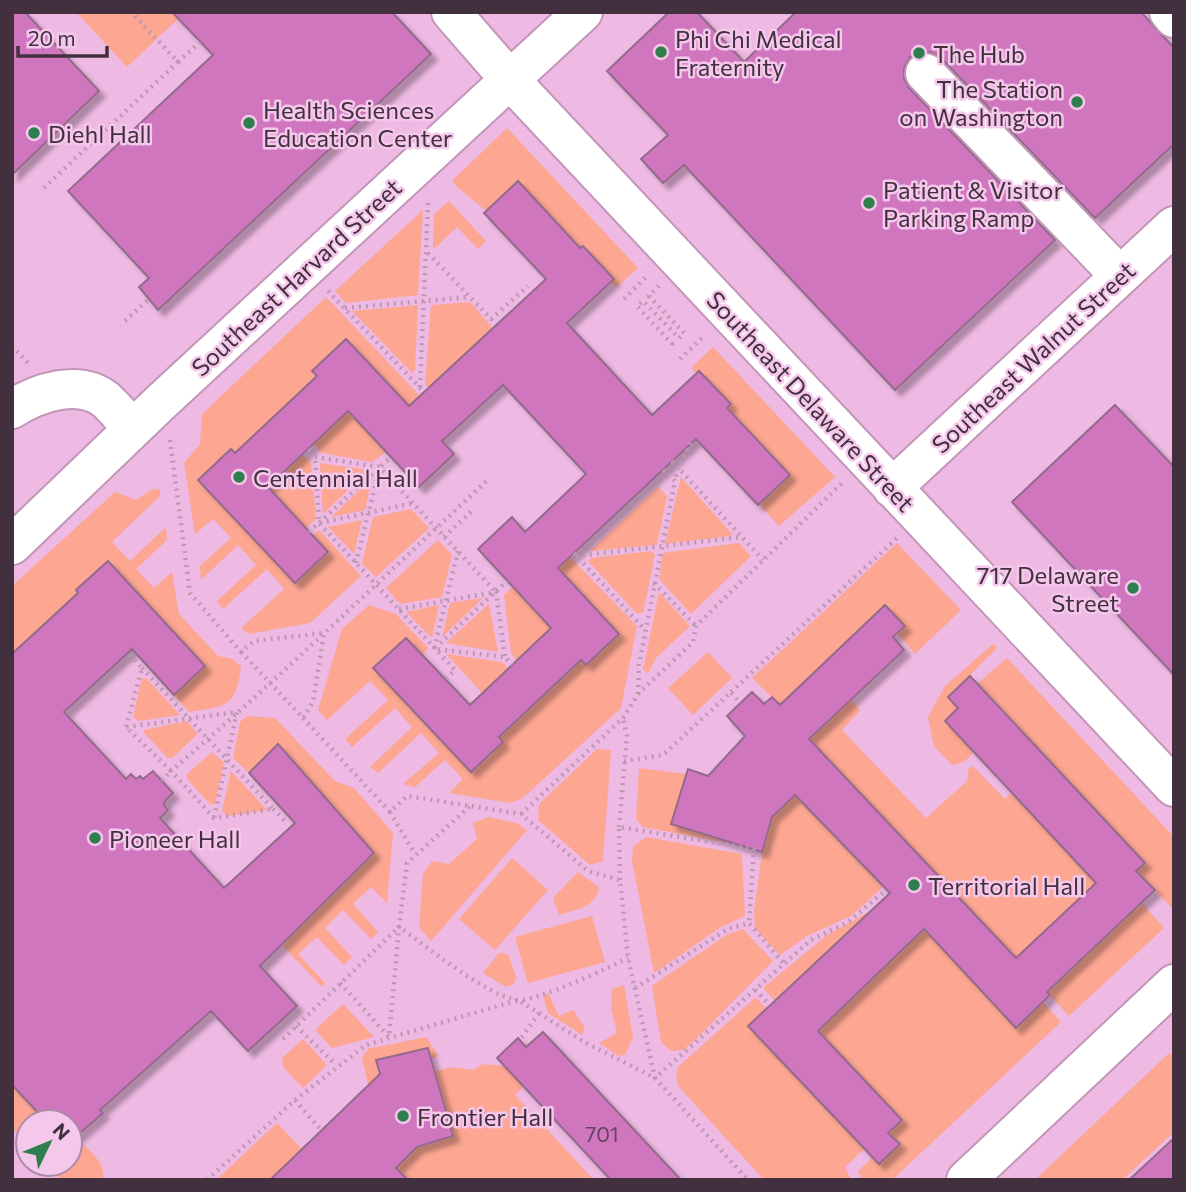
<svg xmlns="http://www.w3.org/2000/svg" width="1186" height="1192" viewBox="0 0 1186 1192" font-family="Commissioner,sans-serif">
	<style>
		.built { fill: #eeb9e2; fill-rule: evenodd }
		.green { fill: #fda691 }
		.building { fill: #cf76bf; stroke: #946a8b; stroke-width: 2; filter: url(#shadow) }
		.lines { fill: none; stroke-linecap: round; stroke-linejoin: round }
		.minor-casing { stroke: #c296b8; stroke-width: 42 }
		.path { stroke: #bd98b5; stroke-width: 4.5; stroke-dasharray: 2 5; stroke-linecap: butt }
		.minor { stroke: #fff; stroke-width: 38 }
		.poi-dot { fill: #2e7e4e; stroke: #f5c7eb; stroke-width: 2.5 }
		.labels { text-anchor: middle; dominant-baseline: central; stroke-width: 5; stroke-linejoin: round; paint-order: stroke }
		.number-label { font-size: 21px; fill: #65425e }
		.poi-label { font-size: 24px; fill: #42303e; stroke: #f5c7eb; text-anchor: start }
		.street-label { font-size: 24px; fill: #42303e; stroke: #f5c7eb }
	</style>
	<defs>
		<filter id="shadow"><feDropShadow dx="6" dy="6" stdDeviation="2" flood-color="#0004"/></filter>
	</defs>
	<rect width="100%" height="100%" fill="#f5c7eb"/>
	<!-- built -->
	<path class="built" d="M 12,12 L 1174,12 L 1174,1180 L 12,1180 ZM 28,1122 L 70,1122 L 70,1164 L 28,1164 Z"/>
	<!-- green -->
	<path class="green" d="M 76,12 L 171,12 L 178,19 L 127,67 Z
		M 507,128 L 638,268 L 617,287 L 611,282 L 614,279 L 583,246 L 580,248 L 517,182 L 486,211 L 455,185 L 453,180 Z
		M 449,201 L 486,241 L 478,249 L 457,227 L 433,250 L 434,214 Z
		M 423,210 L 418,295 L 346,303 L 335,291 Z
		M 326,297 L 420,396 L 409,406 L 346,339 L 313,370 L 317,376 L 235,453 L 231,449 L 198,479 L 295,583 L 328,553 L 313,536 L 319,530 L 361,576 L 310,623 L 249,634 L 241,628 L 284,589 L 267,569 L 223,609 L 217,601 L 256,565 L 238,545 L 201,580 L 200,566 L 231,538 L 213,519 L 195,534 L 184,463 L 200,444 L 202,414 Z
		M 470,302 L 493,328 L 428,388 L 425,384 L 431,305 Z
		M 418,305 L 415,370 L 412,373 L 352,311 Z
		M 713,347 L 835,477 L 779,526 L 759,504 L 790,475 L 727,408 L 730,404 L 700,371 L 696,373 L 691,368 Z
		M 348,411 L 386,452 L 372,462 L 322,453 L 314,444 Z
		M 303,455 L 311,462 L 316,519 L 306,528 L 268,487 Z
		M 320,463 L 369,470 L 323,514 Z
		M 681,477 L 732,534 L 730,536 L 665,544 Z
		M 372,478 L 365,510 L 331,517 Z
		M 658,487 L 667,496 L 657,545 L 590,551 Z
		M 160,489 L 160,496 L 112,542 L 130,561 L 166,527 L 167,540 L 136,569 L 154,588 L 172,572 L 179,614 L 218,656 L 233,659 L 241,667 C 236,707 227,706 189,712 L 174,695 L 205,666 L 108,561 L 76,590 L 78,593 L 12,653 L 12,586 L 115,492 L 136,500 L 151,490 Z
		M 411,509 L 429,528 L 376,577 L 362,564 L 373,517 Z
		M 362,520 L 354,554 L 328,527 Z
		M 438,540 L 452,555 L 442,597 L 400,604 L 386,588 Z
		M 739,543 L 751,556 L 691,614 L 659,579 L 663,553 Z
		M 897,543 L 961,610 L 915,654 L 897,633 L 904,626 L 885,605 L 780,705 L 752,678 Z
		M 651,551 L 655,555 L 643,613 L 636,613 L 588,561 L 591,558 Z
		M 570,557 L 637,626 L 621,708 L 523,798 L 510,803 L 449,793 L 463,779 L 445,760 L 415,787 L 403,784 L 439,753 L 421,733 L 378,773 L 370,767 L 412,727 L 395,708 L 352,747 L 345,739 L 388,700 L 370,681 L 327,720 L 318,710 L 342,629 L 369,605 L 396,614 L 428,648 L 422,655 L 499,737 L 581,660 L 586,665 L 619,634 L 558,568 Z
		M 513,587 L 551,628 L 517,661 L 511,653 L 504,595 Z
		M 659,592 L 690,626 L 656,658 L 648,673 L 643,670 Z
		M 483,598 L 442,637 L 450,603 Z
		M 489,604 L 498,652 L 446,643 Z
		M 439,605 L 432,638 L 406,612 Z
		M 993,644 L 997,648 L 948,697 L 958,708 L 945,721 L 974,752 L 964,762 L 952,765 L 934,746 L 928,717 L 945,686 Z
		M 708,652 L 732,678 L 693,715 L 668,688 Z
		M 446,654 L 502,662 L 508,668 L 482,693 Z
		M 1007,658 L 1174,837 L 1174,910 L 1136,871 L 1145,862 L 977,684 Z
		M 142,678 L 146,678 L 180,715 L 138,721 L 133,716 Z
		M 851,700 L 860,710 L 842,730 L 926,818 L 967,781 L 968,770 L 973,766 L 1005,799 L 1012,792 L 1096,883 L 1016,958 L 809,739 Z
		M 247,716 L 275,718 L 335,781 L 354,788 L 393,833 L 387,903 L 371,887 L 353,904 L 378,932 L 371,939 L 343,910 L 325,928 L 352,957 L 344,965 L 317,937 L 298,954 L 325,983 L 321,986 L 283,946 L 286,942 L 284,940 L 349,880 L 348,877 L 374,853 L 279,744 L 249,773 L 233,758 L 240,722 Z
		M 187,721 L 198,734 L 172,758 L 168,758 L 144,733 L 144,730 Z
		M 597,749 L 611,750 L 603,861 L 590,865 L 538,820 L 539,804 Z
		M 212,752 L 224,763 L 215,804 L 210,804 L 187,779 L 187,774 Z
		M 639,768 L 686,774 L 672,824 L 744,846 L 643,827 L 636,819 Z
		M 231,771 L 267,810 L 228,816 L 222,811 Z
		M 795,795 L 883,887 L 851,916 L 807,936 L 780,955 L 755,928 L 754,911 L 762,852 L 772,817 Z
		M 489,817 L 516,823 L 527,830 L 431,941 L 419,927 L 423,874 L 432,861 L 449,864 L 477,839 L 473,823 Z
		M 646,837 L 742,854 L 745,916 L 721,927 L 654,973 L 632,860 L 633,847 Z
		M 512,858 L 548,890 L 495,950 L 459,919 Z
		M 578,872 L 599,887 C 596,908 577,909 559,915 L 553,898 Z
		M 1142,903 L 1164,928 L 1069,1016 L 1047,992 Z
		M 872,910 L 774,1000 L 763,988 L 827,935 Z
		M 592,916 L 605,962 L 528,983 L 515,937 Z
		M 743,929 L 773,961 L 694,1041 L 683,1050 L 671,1051 L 661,1042 L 652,986 L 726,935 Z
		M 924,929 L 1016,1028 L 1043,1002 L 1061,1022 L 892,1180 L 862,1180 L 858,1171 L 872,1158 L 879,1164 L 899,1144 L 888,1133 L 902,1119 L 818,1031 Z
		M 499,953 L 508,954 L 516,976 L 514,984 L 506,987 L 483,973 Z
		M 624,985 L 633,1038 L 625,1055 L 618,1056 L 599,1043 L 617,1033 L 611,1009 L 612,989 Z
		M 548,993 L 559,1016 L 573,1010 L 585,1028 L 582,1035 L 548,1013 L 543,996 Z
		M 756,997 L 766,1009 L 748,1027 L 864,1149 L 845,1167 L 851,1180 L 764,1180 L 679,1087 L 676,1077 L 678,1067 Z
		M 343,1004 L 374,1037 L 332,1048 L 315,1030 Z
		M 426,1037 L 439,1056 L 431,1058 L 428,1048 L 376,1059 L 380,1074 L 368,1085 L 362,1057 L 368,1049 Z
		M 303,1039 L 327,1065 L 303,1088 L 283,1067 L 282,1058 Z
		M 1169,1053 L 1174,1058 L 1174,1132 L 1122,1180 L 1035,1180 Z
		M 483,1064 L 504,1066 L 523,1087 L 515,1095 L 594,1180 L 408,1180 L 396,1168 L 417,1147 L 453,1136 L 435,1071 L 453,1067 L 473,1070 Z
		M 12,1085 L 47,1122 L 28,1122 L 28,1145 L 12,1128 Z
		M 277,1123 L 302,1149 L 270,1180 L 216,1180 Z
		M 76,1137 C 87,1149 107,1162 103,1180 L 61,1180 L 46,1164 L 70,1164 L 70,1143 Z"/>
	<!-- building -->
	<path class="building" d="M 12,12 L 25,12 L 99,91 L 12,175 Z
		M 172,12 L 392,12 L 431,54 L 158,310 L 139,287 L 149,278 L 68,191 L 213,55 Z
		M 669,12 L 697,12 L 744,62 L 796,12 L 1141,12 L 1174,48 L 1174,144 L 1095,218 L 941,58 L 930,52 L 920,52 L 910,57 L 904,68 L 904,79 L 909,88 L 1055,240 L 895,390 L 684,165 L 663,183 L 641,159 L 668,135 L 607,71 Z
		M 518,181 L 580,248 L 583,246 L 614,279 L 567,323 L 652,415 L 699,371 L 731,404 L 727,408 L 790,475 L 758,505 L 696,439 L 558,568 L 619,634 L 586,665 L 581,660 L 499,737 L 503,742 L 471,772 L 373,668 L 406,638 L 470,705 L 551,628 L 478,549 L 512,517 L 525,532 L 586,474 L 503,385 L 442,441 L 454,454 L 419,487 L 348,411 L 268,487 L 328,552 L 295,583 L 198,480 L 231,449 L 235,453 L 317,376 L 312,371 L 346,339 L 409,406 L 546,279 L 484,213 Z
		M 1115,405 L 1174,467 L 1174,675 L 1012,502 Z
		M 108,561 L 205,666 L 174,695 L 132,649 L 64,712 L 126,779 L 131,774 L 136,779 L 140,776 L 143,779 L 153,771 L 173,793 L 165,801 L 164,805 L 168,810 L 160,818 L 224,888 L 295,823 L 249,773 L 278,744 L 374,853 L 260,966 L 297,1006 L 248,1051 L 211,1011 L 100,1110 L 103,1113 L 70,1142 L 70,1122 L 47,1122 L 12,1085 L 12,654 L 78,593 L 76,590 Z
		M 885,605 L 905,626 L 893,637 L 904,650 L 809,739 L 1016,958 L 1096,883 L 945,721 L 958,708 L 948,697 L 970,676 L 1145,863 L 1136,871 L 1155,890 L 1047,992 L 1050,995 L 1016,1028 L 924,929 L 818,1031 L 902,1120 L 888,1133 L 900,1144 L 879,1164 L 748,1026 L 890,893 L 795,795 L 772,817 L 762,852 L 671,824 L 688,769 L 708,776 L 745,736 L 727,716 L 752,692 L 764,704 L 772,697 L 780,705 Z
		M 543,1032 L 681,1180 L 611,1180 L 497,1058 L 518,1038 L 526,1047 Z
		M 428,1048 L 453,1136 L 417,1147 L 396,1168 L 408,1180 L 270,1180 L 380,1074 L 376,1060 Z
		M 1174,1138 L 1174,1180 L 1129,1180 Z"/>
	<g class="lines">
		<defs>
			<path id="minor" d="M 451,12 L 511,81 L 1174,787
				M 1169,12 L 1174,18
				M 925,73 L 1120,276
				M 12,409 C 37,393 79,378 106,400 C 116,409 124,420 133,429
				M 892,488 L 1174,226
				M 12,545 L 161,402 L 583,12
				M 966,1180 L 1174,984"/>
		</defs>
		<!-- minor casing -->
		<use href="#minor" class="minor-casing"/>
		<!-- path -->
		<path class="path" d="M 178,62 L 200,42
			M 44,188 L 178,62 L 131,12
			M 428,253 L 491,319 L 528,286
			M 659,286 L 649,296 L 684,333 L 679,338 L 643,301 L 637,306 L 672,344 L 669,347
			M 328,291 L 424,392
			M 624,299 L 648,275
			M 345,308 L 470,297
			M 125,321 L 148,300
			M 12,346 L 30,365
			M 680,359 L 705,335
			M 420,387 L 428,203
			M 170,440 L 190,593 L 241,652 L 254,641 L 324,633 L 313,702 L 303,718 L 241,652
			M 309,449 L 315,457 L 319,523 L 455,670 L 445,680
			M 315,457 L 379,467 L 496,592
			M 672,461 L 763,560
			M 663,470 L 675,481 L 678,468 L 691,443
			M 320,523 L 413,503
			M 309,532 L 391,457
			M 444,537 L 474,509
			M 458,551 L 434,649 L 505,657 L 512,665
			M 574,553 L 645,630
			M 576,556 L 741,537
			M 356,563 L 379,470
			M 654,583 L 696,626
			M 399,609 L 496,592 L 505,657
			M 435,648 L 507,581
			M 142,668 L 273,809 L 214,818 L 171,771 C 281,677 384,576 490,478
			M 731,692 L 897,538
			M 638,694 L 639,665 L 675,481
			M 303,718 L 390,812 L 407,796 L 521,814 L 588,871 L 620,880 L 628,958 L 655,1078 L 811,940 L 848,922 L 886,890
			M 126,727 L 142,668 L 128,653
			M 624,761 L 663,755 L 731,692 L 740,703
			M 162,781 L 171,771 L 126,727 L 237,712 L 214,818
			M 273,809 L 286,822
			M 390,812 L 415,854
			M 521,814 L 623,718 L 638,694 L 693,642 L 696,626 L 842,483
			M 619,827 L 627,736 L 623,718
			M 620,880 L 619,827 L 754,849 L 749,923
			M 340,983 L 389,1037 L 399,927 C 426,946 486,995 517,1000 C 536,1002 608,968 628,958
			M 635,988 L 728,929 L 749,923 L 784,964
			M 755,990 L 770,1005
			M 539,1013 L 584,1042 L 655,1078 L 748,1180
			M 296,1026 L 336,1065
			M 283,1039 L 399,927 L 407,863 L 470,806
			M 295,1100 L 366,1045 L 518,1000 L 539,1013 L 520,1040
			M 207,1180 L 295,1100 L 321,1130"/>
		<!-- minor -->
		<use href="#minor" class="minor"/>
	</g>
	<!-- markers -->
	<g class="poi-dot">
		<circle cx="661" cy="52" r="7"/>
		<circle cx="919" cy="53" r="7"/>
		<circle cx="1077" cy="102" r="7"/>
		<circle cx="249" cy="123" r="7"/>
		<circle cx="34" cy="133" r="7"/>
		<circle cx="869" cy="203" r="7"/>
		<circle cx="239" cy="477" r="7"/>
		<circle cx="1133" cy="588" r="7"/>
		<circle cx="95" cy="838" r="7"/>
		<circle cx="914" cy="885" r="7"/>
		<circle cx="403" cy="1116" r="7"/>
	</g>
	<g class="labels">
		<!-- number labels -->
		<g class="number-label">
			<text x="602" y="1133">701</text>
		</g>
		<!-- poi labels -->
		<g class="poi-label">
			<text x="675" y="38">Phi Chi Medical<tspan x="675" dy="28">Fraternity</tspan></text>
			<text x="933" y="53">The Hub</text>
			<text x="1063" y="88" text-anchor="end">The Station<tspan x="1063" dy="28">on Washington</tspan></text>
			<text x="263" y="109">Health Sciences<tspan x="263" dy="28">Education Center</tspan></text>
			<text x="48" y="133">Diehl Hall</text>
			<text x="883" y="189">Patient &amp; Visitor<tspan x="883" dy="28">Parking Ramp</tspan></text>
			<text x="253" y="477">Centennial Hall</text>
			<text x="1119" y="574" text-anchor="end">717 Delaware<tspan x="1119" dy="28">Street</tspan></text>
			<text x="109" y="838">Pioneer Hall</text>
			<text x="928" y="885">Territorial Hall</text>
			<text x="417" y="1116">Frontier Hall</text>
		</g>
		<!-- street labels -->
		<g class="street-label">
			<text transform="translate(296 277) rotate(-43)">Southeast Harvard Street</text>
			<text transform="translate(1033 357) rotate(-43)">Southeast Walnut Street</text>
			<text transform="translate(811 401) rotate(47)">Southeast Delaware Street</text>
		</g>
	</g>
	<!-- border -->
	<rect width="1186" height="1192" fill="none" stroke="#42303e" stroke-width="28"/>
	<!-- north arrow -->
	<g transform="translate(49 1143) rotate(47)"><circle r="33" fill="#f5c7eb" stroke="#ad8ba6" stroke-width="2"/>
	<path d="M0-5L12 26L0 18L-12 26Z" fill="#2e7e4e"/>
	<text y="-10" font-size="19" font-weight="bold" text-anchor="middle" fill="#42303e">N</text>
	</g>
	<!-- scale -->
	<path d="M18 46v10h89v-10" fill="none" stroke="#42303e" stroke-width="3.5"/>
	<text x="28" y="46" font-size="21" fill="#42303e" stroke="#f5c7eb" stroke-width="5" paint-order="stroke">20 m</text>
</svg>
